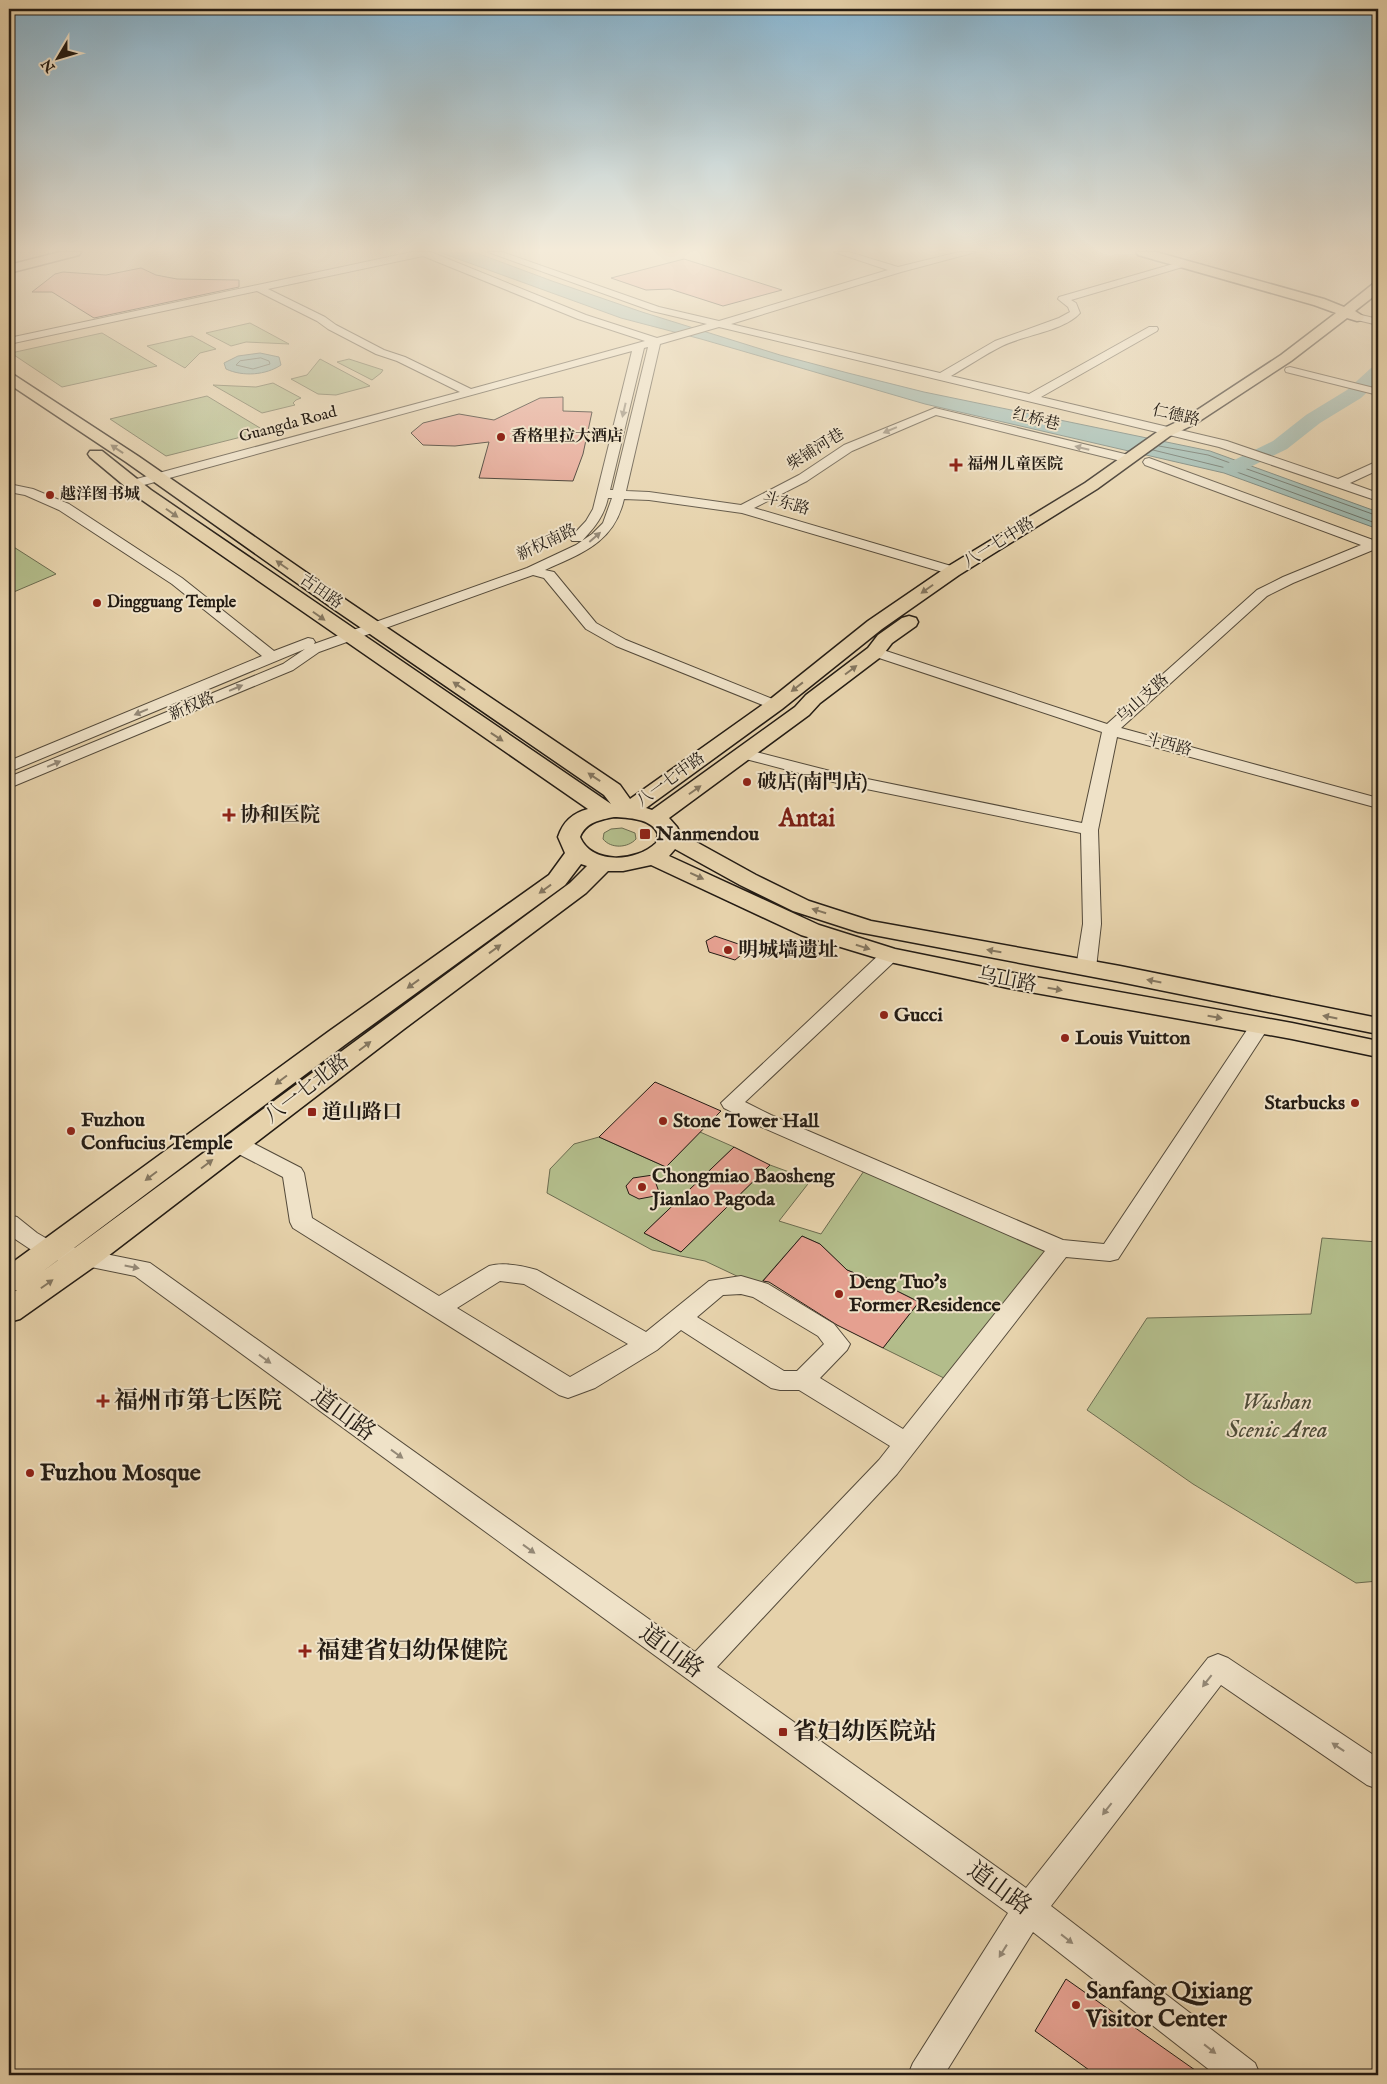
<svg xmlns="http://www.w3.org/2000/svg" width="1387" height="2084" viewBox="0 0 1387 2084" font-family="'IM FELL English','Noto Serif SC',serif">
	<style>
		.green { fill: #b3bd8b; stroke: #6c6c50 }
		.water { fill: #97b6ae; stroke: #697870 }
		.lines { fill: none; stroke-linecap: round; stroke-linejoin: round }
		.shore { stroke: #5e6961; stroke-width: 1 }
		.river { fill: #97b6ae; fill-rule: evenodd }
		.building { fill: #e5a090; stroke: #241c14 }
		.minor-casing { stroke: #544a3a; stroke-width: 2 }
		.major-casing { stroke: #241c14; stroke-width: 3 }
		.minor { fill: #efe2c8; fill-rule: evenodd }
		.major { fill: #e6d2ab; fill-rule: evenodd }
		.oneway { fill: #948977 }
		.oneway2 { fill: #857760 }
		.poi-dot { fill: #8f2418; stroke: #efe2c8; stroke-width: 2 }
		.labels { text-anchor: middle; dominant-baseline: central; stroke-width: 4; stroke-linejoin: round; paint-order: stroke }
		.far-street-label { font-size: 16px; fill: #241c14; stroke: #efe2c8 }
		.far-poi-label { font-size: 16px; font-weight: bold; fill: #241c14; stroke: #efe2c8; text-anchor: start }
		.poi-label { font-size: 20px; font-weight: bold; fill: #241c14; stroke: #efe2c8; text-anchor: start }
		.street-label { font-size: 20px; fill: #241c14; stroke: #efe2c8 }
		.near-poi-label { font-size: 24px; font-weight: bold; fill: #241c14; stroke: #efe2c8; text-anchor: start }
		.near-park-label { font-size: 24px; font-style: italic; fill: #4f4c38; stroke: #efe2c8 }
		.near-street-label { font-size: 24px; fill: #241c14; stroke: #efe2c8 }
		.district-label { font-size: 25px; font-weight: bold; fill: #7a1f14; stroke: #efe2c8 }
	</style>
	<rect width="100%" height="100%" fill="#e6d2ab"/>
	<filter id="stains"><feTurbulence type="fractalNoise" baseFrequency=".004" numOctaves="4"/><feColorMatrix values="0 0 0 0 .2 0 0 0 0 .09 0 0 0 0 .02 0 0 0 .5 -.17"/></filter>
	<radialGradient id="worn" r=".72"><stop offset=".6" stop-color="#630" stop-opacity="0"/><stop offset="1" stop-color="#630" stop-opacity=".3"/></radialGradient>
	<!-- green -->
	<path class="green" d="M 250,323 L 289,344 L 246,342 L 231,346 L 206,333 Z
		M 102,333 L 157,366 L 62,387 L 11,353 Z
		M 192,336 L 216,349 L 200,353 L 185,368 L 147,346 Z
		M 320,359 L 363,382 L 370,386 L 336,395 L 318,394 L 291,379 L 307,375 Z
		M 349,359 L 383,370 L 381,373 L 372,380 L 337,362 Z
		M 273,383 L 301,398 L 296,400 L 293,403 L 295,405 L 262,413 L 213,385 L 256,387 Z
		M 207,396 L 265,431 L 166,456 L 110,419 Z
		M 9,544 L 56,574 L 9,594 Z
		M 622,828 L 635,833 L 636,839 C 628,848 611,849 603,839 L 604,833 L 611,829 Z
		M 700,1132 L 734,1147 L 644,1233 L 681,1252 L 770,1165 L 811,1180 L 779,1221 L 821,1234 L 868,1165 L 1060,1248 L 954,1383 L 883,1348 L 919,1302 L 885,1285 L 847,1270 L 820,1244 L 802,1236 L 758,1286 L 705,1261 L 652,1250 L 547,1193 L 550,1169 L 574,1144 L 599,1137 L 666,1167 Z
		M 1322,1238 L 1378,1242 L 1378,1581 L 1356,1583 L 1193,1484 L 1087,1410 L 1147,1318 L 1311,1314 Z"/>
	<!-- water -->
	<path class="water" d="M 439,252 L 474,252 L 552,281 L 642,312 L 780,355 L 848,373 L 924,392 L 1210,451 L 1378,512 L 1378,529 L 1224,473 L 925,404 L 701,339 L 621,318 Z
		M 260,353 L 279,357 L 281,365 C 266,375 243,377 226,369 L 224,363 L 238,356 Z"/>
	<g class="lines">
		<!-- shore -->
		<path class="shore" d="M 261,358 L 269,361 L 270,364 L 253,369 L 236,365 L 240,361 Z
			M 1159,446 L 1208,455 L 1378,516
			M 1153,450 L 1226,468 L 1378,524"/>
		<!-- river -->
		<path class="river" d="M 1378,367 L 1378,382 L 1361,398 L 1320,423 L 1287,449 L 1240,472 L 1233,474 L 1226,472 L 1223,468 L 1226,464 L 1273,441 L 1306,415 L 1347,390 L 1371,368 Z"/>
	</g>
	<!-- building -->
	<path class="building" d="M 684,259 L 782,290 L 723,306 L 670,289 L 646,290 L 611,278 Z
		M 141,268 L 156,275 L 177,279 L 239,280 L 239,287 L 94,318 L 52,292 L 32,292 L 55,274 L 63,272 L 106,275 Z
		M 563,397 L 563,411 L 592,412 L 583,454 L 573,481 L 479,478 L 489,442 L 455,446 L 423,445 L 411,433 L 423,423 L 459,414 L 494,420 L 540,398 Z
		M 715,936 L 750,948 L 735,960 L 709,952 L 706,941 Z
		M 655,1082 L 721,1111 L 666,1167 L 599,1137 Z
		M 734,1147 L 770,1165 L 681,1252 L 644,1233 Z
		M 653,1175 L 660,1195 L 639,1199 L 629,1194 L 626,1186 L 633,1178 Z
		M 802,1236 L 820,1244 L 847,1270 L 885,1285 L 919,1302 L 883,1348 L 837,1325 L 769,1282 L 763,1281 Z
		M 1066,1979 L 1202,2075 L 1096,2075 L 1035,2031 Z"/>
	<g class="lines">
		<defs>
			<path id="minor" d="M 412,252 L 431,252 L 586,315 L 657,338 L 707,324 L 652,311 L 488,252 L 502,252 L 659,307 L 719,321 L 888,270 L 834,252 L 849,252 L 898,267 L 959,252 L 976,252 L 901,272 L 731,324 L 940,373 L 995,341 L 1059,318 L 1070,312 L 1068,307 L 1058,299 L 1059,297 L 1180,262 L 1186,262 L 1186,266 L 1071,300 L 1076,303 L 1080,313 C 1064,331 1024,335 1002,346 C 984,355 968,366 951,376 L 1029,394 L 1149,327 L 1157,327 L 1158,329 L 1157,331 L 1041,397 L 1227,441 L 1338,479 L 1378,461 L 1378,470 L 1350,483 L 1378,493 L 1378,501 L 1219,447 L 719,327 L 660,344 L 626,491 L 649,492 L 741,505 L 799,475 L 844,445 L 935,408 L 1133,456 L 1135,459 L 1129,463 L 936,415 L 852,451 L 807,481 L 754,508 L 958,568 L 960,571 L 953,575 L 742,513 L 649,500 L 624,499 C 614,543 582,553 545,570 L 554,572 L 596,623 L 626,640 L 780,702 L 783,705 L 780,708 L 770,708 L 616,646 L 586,629 L 544,578 L 533,575 L 319,652 L 293,670 L 9,788 L 9,777 L 283,664 L 305,649 L 9,772 L 9,761 L 262,656 L 172,584 L 59,510 L 25,495 L 9,492 L 9,484 L 33,489 L 69,504 L 182,578 L 274,651 L 308,638 L 313,639 L 315,642 L 314,644 L 527,568 L 576,545 L 592,534 L 603,523 L 612,498 L 608,498 C 604,516 595,527 582,541 L 572,541 L 570,538 L 586,521 L 593,509 L 632,351 L 133,488 L 127,484 L 129,481 L 460,392 L 397,361 L 376,354 L 328,329 L 317,321 L 257,291 L 9,344 L 9,338 ZM 423,256 L 578,319 L 645,341 L 471,389 L 405,357 L 384,350 L 336,325 L 325,317 L 268,289 ZM 648,347 L 613,490 L 610,490 L 644,348 Z
				M 1357,314 L 1378,319 L 1378,325 L 1353,319 L 1353,315 Z
				M 1290,367 L 1378,389 L 1378,395 L 1286,372 L 1285,370 L 1286,368 Z
				M 1149,458 L 1373,540 L 1378,539 L 1378,551 L 1373,550 L 1293,583 L 1267,596 L 1121,728 L 1378,798 L 1378,808 L 1117,737 L 1098,830 L 1101,924 L 1096,968 L 1093,972 L 1086,974 L 1079,972 L 1076,968 L 1083,924 L 1081,833 L 837,783 L 738,757 L 736,754 L 738,751 L 744,749 L 838,773 L 1082,823 L 1102,732 L 870,655 L 868,652 L 870,649 L 880,649 L 1107,724 L 1257,590 L 1283,577 L 1361,545 L 1145,465 L 1143,462 L 1145,459 Z
				M 890,949 L 897,951 L 899,955 L 897,959 L 745,1102 L 771,1115 L 1063,1240 L 1104,1244 L 1253,1021 L 1260,1019 L 1267,1021 L 1270,1025 L 1118,1259 L 1110,1261 L 1066,1257 L 897,1474 L 717,1667 L 1026,1888 L 1208,1658 L 1218,1654 L 1228,1658 L 1378,1758 L 1378,1789 L 1367,1785 L 1221,1685 L 1051,1906 L 1255,2063 L 1260,2075 L 1216,2075 L 1033,1932 L 944,2075 L 908,2075 L 913,2063 L 1008,1913 L 135,1276 L 42,1257 L 9,1235 L 9,1215 L 17,1217 L 37,1233 L 56,1244 L 150,1263 L 695,1652 L 879,1460 L 890,1446 L 799,1390 L 780,1390 L 771,1388 L 681,1330 L 657,1350 L 595,1388 L 568,1398 L 559,1395 L 293,1228 L 290,1222 L 283,1177 L 227,1148 L 224,1143 L 227,1138 L 235,1136 L 243,1138 L 301,1168 L 304,1173 L 312,1218 L 439,1296 L 489,1266 C 503,1262 523,1266 537,1270 L 646,1332 L 709,1281 L 741,1276 L 768,1284 L 834,1324 L 850,1344 L 847,1350 L 820,1378 L 903,1429 L 1045,1251 L 757,1125 L 724,1108 L 721,1103 L 883,951 ZM 500,1281 L 524,1284 L 628,1344 L 570,1377 L 457,1308 ZM 741,1294 L 753,1297 L 818,1336 L 824,1344 L 797,1371 L 784,1371 L 697,1317 L 723,1295 Z"/>
			<path id="major" d="M 60,252 L 81,252 L 79,255 L 9,273 L 9,265 Z
				M 1136,252 L 1156,252 L 1324,299 L 1344,307 L 1373,284 L 1378,283 L 1378,293 L 1355,311 L 1364,317 L 1362,320 L 1357,321 L 1347,318 L 1291,361 L 1195,424 L 1170,436 L 1097,489 L 959,575 L 882,629 L 782,709 L 646,808 L 652,810 L 795,707 L 806,695 L 868,648 L 878,635 L 902,618 L 909,616 L 916,618 L 918,622 L 916,626 L 892,643 L 882,656 L 820,703 L 809,715 L 669,818 L 677,827 L 680,833 L 756,875 L 809,901 L 871,921 L 1120,966 L 1378,1018 L 1378,1034 L 1120,982 L 858,932 L 793,911 L 740,885 L 675,849 L 669,856 L 819,925 L 895,949 L 1008,972 L 1292,1023 L 1378,1041 L 1378,1057 L 1292,1039 L 1008,988 L 890,962 L 801,935 L 651,865 L 623,871 L 608,871 L 586,893 L 404,1029 L 95,1266 L 20,1319 L 9,1322 L 9,1295 L 17,1290 L 9,1292 L 9,1265 L 328,1032 L 549,875 L 565,853 L 558,837 C 563,822 572,813 588,809 L 139,498 L 90,457 L 88,454 L 90,451 L 102,451 L 151,490 L 611,804 L 604,795 L 335,610 L 126,462 L 9,384 L 9,374 L 14,375 L 138,456 L 349,602 L 620,785 L 630,799 L 768,701 L 868,621 L 947,567 L 1085,483 L 1160,430 L 1185,418 L 1281,355 L 1336,313 L 1314,305 L 1138,255 ZM 614,817 C 628,818 652,818 658,834 L 656,843 C 636,862 592,865 580,837 C 586,822 600,820 614,817 ZM 581,864 L 587,866 L 570,883 L 42,1272 L 346,1044 L 565,885 Z"/>
		</defs>
		<!-- minor casing -->
		<use href="#minor" class="minor-casing"/>
		<!-- major casing -->
		<use href="#major" class="major-casing"/>
		<!-- minor -->
		<use href="#minor" class="minor"/>
		<!-- major -->
		<use href="#major" class="major"/>
	</g>
	<!-- one-way arrows -->
	<defs><path id="oneway-solid" d="M-6-.8H1V-3.2L6.5 0L1 3.2V.8H-6Z" transform="scale(1.25)"/></defs>
	<g class="oneway">
		<use href="#oneway-solid" transform="translate(624 410) rotate(103)"/>
		<use href="#oneway-solid" transform="translate(890 430) rotate(157)"/>
		<use href="#oneway-solid" transform="translate(1082 448) rotate(-166)"/>
		<use href="#oneway-solid" transform="translate(595 537) rotate(-41)"/>
		<use href="#oneway-solid" transform="translate(236 688) rotate(-23)"/>
		<use href="#oneway-solid" transform="translate(141 712) rotate(157)"/>
		<use href="#oneway-solid" transform="translate(54 764) rotate(-23)"/>
		<use href="#oneway-solid" transform="translate(132 1267) rotate(11)"/>
		<use href="#oneway-solid" transform="translate(265 1359) rotate(36)"/>
		<use href="#oneway-solid" transform="translate(397 1454) rotate(36)"/>
		<use href="#oneway-solid" transform="translate(529 1549) rotate(36)"/>
		<use href="#oneway-solid" transform="translate(1207 1681) rotate(128)"/>
		<use href="#oneway-solid" transform="translate(1338 1747) rotate(-146)"/>
		<use href="#oneway-solid" transform="translate(1107 1809) rotate(128)"/>
		<use href="#oneway-solid" transform="translate(1067 1939) rotate(38)"/>
		<use href="#oneway-solid" transform="translate(1003 1951) rotate(122)"/>
		<use href="#oneway-solid" transform="translate(1210 2049) rotate(38)"/>
	</g>
	<g class="oneway2">
		<use href="#oneway-solid" transform="translate(117 449) rotate(-146)"/>
		<use href="#oneway-solid" transform="translate(172 513) rotate(35)"/>
		<use href="#oneway-solid" transform="translate(282 565) rotate(-145)"/>
		<use href="#oneway-solid" transform="translate(927 589) rotate(145)"/>
		<use href="#oneway-solid" transform="translate(319 616) rotate(35)"/>
		<use href="#oneway-solid" transform="translate(851 670) rotate(-37)"/>
		<use href="#oneway-solid" transform="translate(459 686) rotate(-146)"/>
		<use href="#oneway-solid" transform="translate(797 687) rotate(142)"/>
		<use href="#oneway-solid" transform="translate(497 737) rotate(34)"/>
		<use href="#oneway-solid" transform="translate(594 777) rotate(-146)"/>
		<use href="#oneway-solid" transform="translate(695 790) rotate(-35)"/>
		<use href="#oneway-solid" transform="translate(697 876) rotate(25)"/>
		<use href="#oneway-solid" transform="translate(545 889) rotate(144)"/>
		<use href="#oneway-solid" transform="translate(819 911) rotate(-162)"/>
		<use href="#oneway-solid" transform="translate(863 947) rotate(17)"/>
		<use href="#oneway-solid" transform="translate(495 949) rotate(-36)"/>
		<use href="#oneway-solid" transform="translate(994 951) rotate(-170)"/>
		<use href="#oneway-solid" transform="translate(1154 981) rotate(-169)"/>
		<use href="#oneway-solid" transform="translate(413 984) rotate(144)"/>
		<use href="#oneway-solid" transform="translate(1055 989) rotate(10)"/>
		<use href="#oneway-solid" transform="translate(1215 1017) rotate(10)"/>
		<use href="#oneway-solid" transform="translate(1330 1017) rotate(-169)"/>
		<use href="#oneway-solid" transform="translate(365 1046) rotate(-37)"/>
		<use href="#oneway-solid" transform="translate(281 1080) rotate(143)"/>
		<use href="#oneway-solid" transform="translate(207 1164) rotate(-37)"/>
		<use href="#oneway-solid" transform="translate(151 1176) rotate(143)"/>
		<use href="#oneway-solid" transform="translate(47 1284) rotate(-35)"/>
	</g>
	<!-- sky -->
	<linearGradient id="sky" x2="0" y2="1"><stop stop-color="#87b5d1"/><stop offset="0.46" stop-color="#f4ebd9"/><stop offset="1" stop-color="#f4ebd9" stop-opacity="0"/></linearGradient>
	<rect width="1387" height="544" fill="url(#sky)"/>
	<!-- markers -->
	<g class="poi-dot">
		<circle cx="501" cy="437" r="5"/>
		<path d="M953.5 457.5h5v5h5v5h-5v5h-5v-5h-5v-5h5z"/>
		<circle cx="50" cy="495" r="5"/>
		<circle cx="97" cy="603" r="5"/>
		<circle cx="747" cy="782" r="5"/>
		<path d="M226.5 807.5h5v5h5v5h-5v5h-5v-5h-5v-5h5z"/>
		<rect x="639" y="828" width="12" height="12" rx="2.5"/>
		<circle cx="728" cy="950" r="5"/>
		<circle cx="884" cy="1015" r="5"/>
		<circle cx="1065" cy="1038" r="5"/>
		<circle cx="1355" cy="1103" r="5"/>
		<rect x="307" y="1107" width="10" height="10" rx="2.5"/>
		<circle cx="663" cy="1121" r="5"/>
		<circle cx="71" cy="1131" r="5"/>
		<circle cx="642" cy="1187" r="5"/>
		<circle cx="839" cy="1294" r="5"/>
		<path d="M100.5 1393.5h5v5h5v5h-5v5h-5v-5h-5v-5h5z"/>
		<circle cx="30" cy="1473" r="5"/>
		<path d="M302.5 1643.5h5v5h5v5h-5v5h-5v-5h-5v-5h5z"/>
		<rect x="778" y="1727" width="10" height="10" rx="2.5"/>
		<circle cx="1076" cy="2005" r="5"/>
	</g>
	<g class="labels">
		<!-- far-street labels -->
		<g class="far-street-label">
			<text transform="translate(1176 416) rotate(13)">仁德路</text>
			<text transform="translate(1036 420) rotate(14)">红桥巷</text>
			<text transform="translate(288 425) rotate(-15)">Guangda Road</text>
			<text transform="translate(816 450) rotate(-32)">柴铺河巷</text>
			<text transform="translate(786 504) rotate(16)">斗东路</text>
			<text transform="translate(547 543) rotate(-25)">新权南路</text>
			<text transform="translate(999 543) rotate(-32)">八一七中路</text>
			<text transform="translate(321 592) rotate(35)">古田路</text>
			<text transform="translate(1143 699) rotate(-42)">乌山支路</text>
			<text transform="translate(192 707) rotate(-23)">新权路</text>
			<text transform="translate(1168 745) rotate(15)">斗西路</text>
			<text transform="translate(671 780) rotate(-36)">八一七中路</text>
		</g>
		<!-- far-poi labels -->
		<g class="far-poi-label">
			<text x="511" y="437">香格里拉大酒店</text>
			<text x="967" y="465">福州儿童医院</text>
			<text x="60" y="495">越洋图书城</text>
			<text x="107" y="603">Dingguang Temple</text>
		</g>
		<!-- poi labels -->
		<g class="poi-label">
			<text x="757" y="782">破店(南門店)</text>
			<text x="240" y="815">协和医院</text>
			<text x="656" y="834">Nanmendou</text>
			<text x="738" y="950">明城墙遗址</text>
			<text x="894" y="1015">Gucci</text>
			<text x="1075" y="1038">Louis Vuitton</text>
			<text x="1345" y="1103" text-anchor="end">Starbucks</text>
			<text x="322" y="1112">道山路口</text>
			<text x="81" y="1120">Fuzhou<tspan x="81" dy="23">Confucius Temple</tspan></text>
			<text x="673" y="1121">Stone Tower Hall</text>
			<text x="652" y="1176">Chongmiao Baosheng<tspan x="652" dy="23">Jianlao Pagoda</tspan></text>
			<text x="849" y="1282">Deng Tuo's<tspan x="849" dy="23">Former Residence</tspan></text>
		</g>
		<!-- street labels -->
		<g class="street-label">
			<text transform="translate(1007 980) rotate(11)">乌山路</text>
			<text transform="translate(307 1089) rotate(-37)">八一七北路</text>
		</g>
		<!-- near-poi labels -->
		<g class="near-poi-label">
			<text x="114" y="1401">福州市第七医院</text>
			<text x="40" y="1473">Fuzhou Mosque</text>
			<text x="316" y="1651">福建省妇幼保健院</text>
			<text x="793" y="1732">省妇幼医院站</text>
			<text x="1086" y="1991">Sanfang Qixiang<tspan x="1086" dy="28">Visitor Center</tspan></text>
		</g>
		<!-- near-park labels -->
		<g class="near-park-label">
			<text x="1277" y="1402">Wushan<tspan x="1277" dy="28">Scenic Area</tspan></text>
		</g>
		<!-- near-street labels -->
		<g class="near-street-label">
			<text transform="translate(343 1415) rotate(36)">道山路</text>
			<text transform="translate(671 1652) rotate(36)">道山路</text>
			<text transform="translate(999 1889) rotate(36)">道山路</text>
		</g>
		<!-- district labels -->
		<g class="district-label">
			<text x="807" y="819">Antai</text>
		</g>
	</g>
	<!-- margin -->
	<rect width="1387" height="2084" fill="none" stroke="#e6d2ab" stroke-width="30"/>
	<rect x="10" y="10" width="1367" height="2064" fill="none" stroke="#241c14" stroke-width="2.5"/>
	<rect x="15" y="15" width="1357" height="2054" fill="none" stroke="#241c14"/>
	<!-- north arrow -->
	<g transform="translate(58 58) rotate(232)" stroke="#efe2c8" stroke-width="4" paint-order="stroke">
	<path d="M0-4L9 19L0 12L-9 19Z" fill="#241c14"/>
	<text y="-8" font-size="14" font-weight="bold" text-anchor="middle" fill="#241c14">N</text>
	</g>
	<rect width="100%" height="100%" filter="url(#stains)"/>
	<rect width="100%" height="100%" fill="url(#worn)"/>
</svg>
